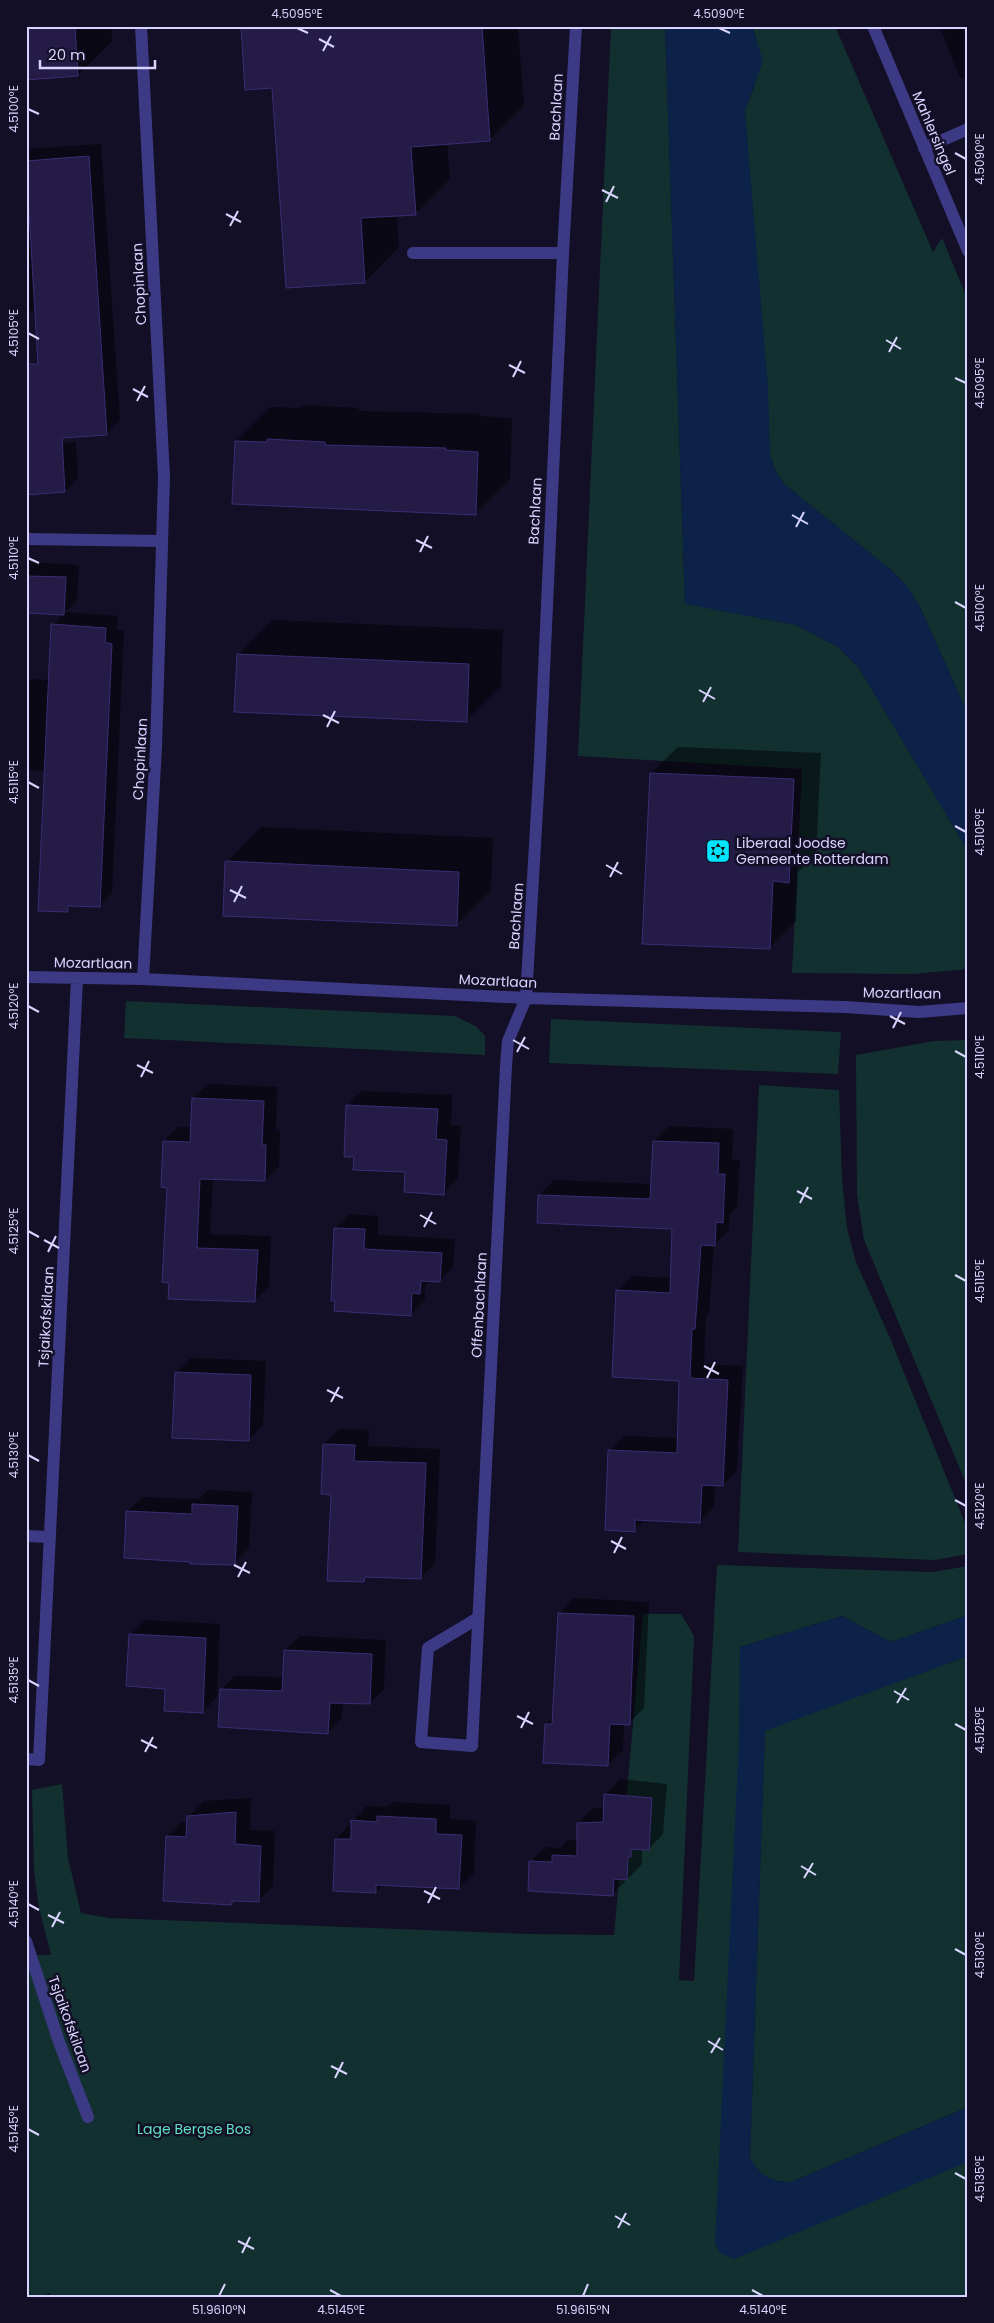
<svg xmlns="http://www.w3.org/2000/svg" width="994" height="2323" viewBox="0 0 994 2323" font-family="Poppins,sans-serif">
	<style>
		.green { fill: #12302f }
		.water { fill: #0c2248 }
		.shadow { fill: #0007 }
		.building { fill: #241b47; stroke: #3b2d73 }
		.lines { fill: none; stroke-linecap: round; stroke-linejoin: round }
		.lane { stroke: #3d3a85; stroke-width: 12 }
		.street { stroke: #3d3a85; stroke-width: 12 }
		.ticks { fill: none; stroke: #d9d4ff; stroke-width: 2 }
		.labels { text-anchor: middle; dominant-baseline: central; stroke-width: 5; stroke-linejoin: round; paint-order: stroke }
		.street-label { font-size: 14px; fill: #d9d4ff; stroke: #130f26 }
		.poi-label { font-size: 14px; fill: #d9d4ff; stroke: #130f26; text-anchor: start }
		.park-label { font-size: 14px; fill: #5fe0c0; stroke: #130f26 }
		.neatline { fill: none; stroke: #d9d4ff; stroke-width: 2 }
		.ticks-label { font-size: 12px; text-anchor: middle; fill: #d9d4ff }
	</style>
	<rect width="100%" height="100%" fill="#130f26"/>
	<!-- green -->
	<path class="green" d="M 611,26 L 665,26 L 685,603 L 796,625 L 838,647 L 859,668 L 968,851 L 968,969 L 913,974 L 792,973 L 802,769 L 578,756 Z
		M 752,26 L 835,26 L 933,252 L 942,238 L 968,300 L 968,714 L 920,607 L 907,586 L 890,569 L 784,484 L 775,470 L 770,454 L 745,111 C 758,79 765,60 752,26 Z
		M 126,1001 L 455,1016 L 477,1027 L 485,1036 L 485,1055 L 124,1038 Z
		M 551,1019 L 841,1032 L 838,1074 L 549,1063 Z
		M 968,1040 L 968,1488 L 864,1240 L 857,1195 L 856,1055 L 934,1041 Z
		M 759,1085 L 839,1090 L 842,1179 L 847,1228 L 856,1262 L 890,1338 L 968,1530 L 968,1554 L 935,1560 L 738,1552 Z
		M 717,1565 L 932,1572 L 968,1566 L 968,1615 L 891,1642 L 842,1616 L 740,1647 L 737,2224 L 968,2129 L 968,2297 L 26,2297 L 26,1955 L 51,1955 L 39,1908 L 34,1871 L 32,1790 L 62,1784 L 68,1858 L 81,1913 L 109,1918 L 529,1934 L 614,1935 L 643,1614 L 681,1614 L 694,1636 L 679,1980 L 694,1981 Z
		M 968,1656 L 968,2107 L 791,2182 C 768,2182 762,2177 750,2158 L 765,1730 Z"/>
	<!-- water -->
	<path class="water" d="M 665,26 L 752,26 L 763,61 L 745,111 L 768,386 L 770,454 L 775,470 L 784,484 L 890,569 L 907,586 L 920,607 L 968,714 L 968,851 L 859,668 L 838,647 L 796,625 L 685,604 Z
		M 968,1615 L 968,1656 L 765,1731 L 750,2158 C 761,2176 770,2182 791,2182 L 968,2107 L 968,2162 L 734,2259 L 720,2253 L 715,2244 L 739,1739 L 740,1647 L 842,1616 L 891,1642 Z"/>
	<!-- shadow -->
	<path class="shadow" d="M 26,26 L 111,26 L 112,41 L 78,75 Z
		M 242,26 L 518,26 L 524,105 L 489,140 L 447,143 L 450,179 L 415,214 L 397,215 L 399,247 L 365,282 L 274,87 Z
		M 939,26 L 968,26 L 968,77 L 961,79 Z
		M 101,144 L 120,420 L 107,433 L 37,311 L 26,311 L 26,149 Z
		M 303,405 L 359,408 L 359,411 L 480,414 L 479,416 L 512,418 L 510,479 L 475,514 L 236,441 L 270,407 L 300,408 Z
		M 76,442 L 78,478 L 65,491 L 26,446 Z
		M 26,562 L 79,565 L 77,600 L 65,612 L 118,616 L 117,630 L 124,631 L 112,893 L 99,906 L 73,905 L 67,911 L 46,771 L 26,770 L 26,679 L 51,680 L 53,625 L 64,613 L 26,612 Z
		M 272,620 L 503,630 L 501,686 L 466,721 L 238,655 Z
		M 678,747 L 821,753 L 816,855 L 798,872 L 796,921 L 769,948 L 651,773 Z
		M 261,827 L 493,838 L 491,890 L 456,925 L 227,862 Z
		M 208,1084 L 277,1087 L 276,1131 L 280,1131 L 279,1166 L 265,1180 L 213,1178 L 210,1234 L 271,1236 L 269,1287 L 254,1301 L 170,1298 L 168,1187 L 164,1141 L 178,1127 L 192,1127 L 193,1098 Z
		M 362,1091 L 452,1095 L 451,1125 L 461,1126 L 458,1178 L 444,1193 L 406,1170 L 356,1156 L 347,1105 Z
		M 669,1126 L 733,1129 L 732,1159 L 740,1160 L 737,1207 L 730,1214 L 729,1230 L 714,1245 L 709,1313 L 706,1316 L 704,1364 L 743,1366 L 737,1470 L 723,1485 L 715,1484 L 714,1507 L 699,1522 L 646,1519 L 634,1530 L 609,1451 L 624,1436 L 678,1438 L 681,1380 L 617,1291 L 632,1276 L 672,1278 L 673,1228 L 539,1195 L 554,1180 L 652,1184 L 654,1141 Z
		M 350,1214 L 378,1216 L 378,1235 L 455,1239 L 453,1267 L 439,1281 L 431,1281 L 425,1286 L 425,1300 L 410,1315 L 335,1228 Z
		M 191,1358 L 266,1361 L 263,1425 L 248,1440 L 176,1373 Z
		M 339,1429 L 369,1430 L 368,1446 L 440,1449 L 435,1563 L 420,1577 L 369,1576 L 364,1581 L 332,1493 L 324,1444 Z
		M 208,1490 L 252,1492 L 249,1548 L 234,1563 L 191,1560 L 127,1512 L 142,1497 L 199,1499 Z
		M 574,1598 L 649,1602 L 644,1708 L 629,1723 L 624,1723 L 623,1750 L 608,1764 L 546,1724 L 554,1716 L 560,1613 Z
		M 145,1620 L 220,1624 L 217,1697 L 203,1712 L 167,1688 L 130,1635 Z
		M 300,1636 L 386,1640 L 384,1689 L 370,1703 L 343,1702 L 342,1718 L 328,1732 L 221,1690 L 235,1676 L 284,1677 L 285,1650 Z
		M 620,1779 L 667,1784 L 663,1834 L 649,1849 L 642,1849 L 642,1864 L 613,1894 L 531,1862 L 545,1847 L 561,1848 L 568,1840 L 578,1841 L 578,1823 L 593,1808 L 605,1808 L 606,1794 Z
		M 251,1798 L 250,1830 L 275,1831 L 273,1886 L 258,1901 L 236,1900 L 232,1903 L 167,1836 L 182,1822 L 188,1822 L 189,1816 L 204,1801 Z
		M 393,1802 L 450,1805 L 450,1819 L 476,1821 L 474,1873 L 459,1888 L 383,1884 L 376,1892 L 336,1839 L 367,1806 L 387,1807 Z
		M 50,2293 L 51,2297 L 39,2297 Z"/>
	<!-- building -->
	<path class="building" d="M 26,26 L 75,26 L 78,76 L 26,80 Z
		M 241,26 L 482,26 L 490,141 L 411,147 L 416,215 L 361,218 L 365,283 L 286,288 L 272,88 L 245,90 Z
		M 89,156 L 107,435 L 62,438 L 65,492 L 26,495 L 26,364 L 38,364 L 26,161 Z
		M 267,439 L 325,442 L 325,445 L 446,448 L 445,450 L 478,452 L 476,515 L 232,504 L 235,441 L 267,442 Z
		M 26,576 L 66,577 L 64,615 L 26,613 Z
		M 51,624 L 106,628 L 105,642 L 112,644 L 100,907 L 68,906 L 68,912 L 38,911 Z
		M 237,654 L 469,664 L 467,722 L 234,712 Z
		M 650,773 L 794,779 L 789,883 L 773,881 L 770,949 L 642,944 Z
		M 225,861 L 459,872 L 457,926 L 223,916 Z
		M 192,1098 L 264,1101 L 262,1145 L 266,1145 L 265,1181 L 200,1179 L 197,1248 L 258,1250 L 255,1302 L 168,1299 L 169,1283 L 162,1282 L 167,1188 L 161,1187 L 163,1141 L 190,1142 Z
		M 346,1105 L 438,1109 L 436,1139 L 447,1140 L 444,1195 L 404,1192 L 405,1172 L 353,1170 L 354,1157 L 344,1157 Z
		M 653,1141 L 719,1143 L 718,1174 L 725,1174 L 723,1223 L 716,1222 L 715,1246 L 701,1245 L 695,1329 L 692,1329 L 690,1378 L 728,1380 L 723,1486 L 702,1485 L 700,1523 L 635,1520 L 635,1532 L 605,1530 L 608,1450 L 677,1453 L 679,1381 L 612,1377 L 616,1290 L 670,1293 L 672,1229 L 537,1223 L 538,1195 L 650,1199 Z
		M 334,1228 L 365,1229 L 364,1249 L 442,1253 L 440,1282 L 421,1281 L 420,1294 L 412,1293 L 411,1316 L 334,1311 L 335,1301 L 331,1301 Z
		M 175,1372 L 251,1375 L 249,1441 L 172,1438 Z
		M 323,1444 L 355,1445 L 354,1461 L 426,1463 L 421,1579 L 365,1577 L 364,1582 L 327,1581 L 331,1495 L 321,1494 Z
		M 192,1504 L 238,1506 L 235,1565 L 190,1564 L 190,1562 L 124,1558 L 126,1511 L 192,1514 Z
		M 558,1613 L 634,1616 L 630,1725 L 610,1724 L 608,1766 L 543,1763 L 545,1724 L 552,1724 Z
		M 129,1634 L 206,1638 L 203,1713 L 164,1711 L 165,1689 L 126,1686 Z
		M 284,1650 L 372,1654 L 370,1704 L 330,1703 L 328,1734 L 218,1727 L 220,1689 L 282,1691 Z
		M 604,1794 L 652,1798 L 649,1850 L 631,1849 L 631,1857 L 628,1857 L 627,1880 L 614,1879 L 613,1896 L 528,1891 L 529,1861 L 552,1862 L 552,1855 L 577,1856 L 577,1823 L 603,1822 Z
		M 236,1812 L 235,1844 L 261,1846 L 259,1902 L 232,1901 L 232,1905 L 163,1901 L 166,1836 L 186,1837 L 187,1816 Z
		M 377,1816 L 436,1819 L 436,1834 L 462,1835 L 459,1889 L 376,1885 L 376,1893 L 333,1891 L 335,1839 L 351,1839 L 351,1820 L 377,1822 Z"/>
	<g class="lines">
		<!-- lane -->
		<path class="lane" d="M 413,253 L 563,253
			M 26,539 L 162,541"/>
		<!-- street -->
		<path class="street" d="M 141,26 L 164,477 L 156,747 L 143,979
			M 873,26 L 968,251
			M 924,148 L 968,129
			M 26,977 L 143,979 L 526,998 L 845,1007 L 919,1012 L 968,1008
			M 26,1536 L 50,1537
			M 478,1618 L 428,1648 L 421,1742 L 472,1746 L 506,1066 L 508,1041 L 526,998 L 540,759 L 563,253 L 576,26
			M 26,1759 L 39,1760 L 77,979
			M 26,1941 L 59,2042 L 88,2117"/>
	</g>
	<!-- ticks -->
	<path class="ticks" d="M 297,28 L 308,33M 719,28 L 730,33M 319,39 L 334,47M 323,51 L 331,36M 28,109 L 39,114M 955,153 L 966,159M 602,190 L 618,198M 606,202 L 614,186M 226,214 L 241,222M 230,226 L 238,211M 28,333 L 39,339M 886,340 L 901,349M 889,352 L 897,337M 509,365 L 525,373M 513,377 L 521,361M 955,378 L 966,383M 133,389 L 148,397M 137,401 L 145,386M 792,515 L 808,524M 796,527 L 804,512M 416,540 L 432,548M 420,552 L 428,536M 28,558 L 39,563M 955,602 L 966,608M 699,690 L 715,699M 703,702 L 711,687M 323,715 L 339,723M 327,727 L 335,711M 28,782 L 39,788M 955,826 L 966,832M 606,865 L 622,874M 610,877 L 618,862M 230,890 L 246,898M 234,902 L 242,886M 28,1006 L 39,1012M 890,1016 L 905,1024M 893,1028 L 901,1012M 513,1040 L 529,1049M 955,1051 L 966,1057M 517,1052 L 525,1037M 137,1065 L 153,1073M 141,1077 L 149,1061M 797,1191 L 812,1199M 800,1203 L 808,1187M 420,1215 L 436,1224M 424,1227 L 432,1212M 28,1231 L 39,1237M 44,1240 L 59,1248M 48,1252 L 56,1236M 955,1275 L 966,1281M 704,1366 L 719,1374M 707,1378 L 715,1362M 327,1390 L 343,1398M 331,1402 L 339,1387M 28,1455 L 39,1461M 955,1500 L 966,1506M 611,1541 L 626,1549M 614,1553 L 622,1537M 234,1565 L 250,1573M 238,1577 L 246,1562M 28,1680 L 39,1686M 894,1691 L 909,1700M 897,1703 L 906,1688M 517,1716 L 533,1724M 955,1724 L 966,1730M 521,1728 L 529,1712M 141,1740 L 157,1748M 145,1752 L 153,1737M 801,1866 L 816,1875M 804,1878 L 813,1863M 424,1891 L 440,1899M 428,1903 L 436,1887M 28,1904 L 39,1910M 48,1915 L 64,1923M 52,1927 L 60,1912M 955,1949 L 966,1955M 708,2041 L 723,2050M 711,2053 L 720,2038M 331,2066 L 347,2074M 335,2078 L 343,2062M 28,2129 L 39,2135M 955,2173 L 966,2179M 615,2216 L 630,2225M 618,2228 L 626,2213M 238,2241 L 254,2249M 242,2253 L 250,2237M 330,2290 L 341,2296M 752,2290 L 763,2296M 219,2296 L 225,2284M 583,2296 L 588,2284"/>
	<!-- icons -->
	<defs>
		<symbol id="synagogue-square" viewBox="-11 -11 22 22"><rect x="-9" y="-9" width="18" height="18" rx="4" fill="#00e5ff" stroke="#130f26"/><path d="M0-6.5L5.6 3.2H-5.6ZM0 6.5L5.6-3.2H-5.6Z" fill="#111"/></symbol>
	</defs>
	<g fill-rule="evenodd">
		<use href="#synagogue-square" x="704" y="837" width="28" height="28"/>
	</g>
	<g class="labels">
		<!-- street labels -->
		<g class="street-label">
			<text transform="translate(556 107) rotate(-87)">Bachlaan</text>
			<text transform="translate(934 133) rotate(67)">Mahlersingel</text>
			<text transform="translate(139 284) rotate(-93)">Chopinlaan</text>
			<text transform="translate(535 511) rotate(-87)">Bachlaan</text>
			<text transform="translate(140 759) rotate(-87)">Chopinlaan</text>
			<text transform="translate(516 916) rotate(-86)">Bachlaan</text>
			<text transform="translate(93 963) rotate(1)">Mozartlaan</text>
			<text transform="translate(498 981) rotate(3)">Mozartlaan</text>
			<text transform="translate(902 993) rotate(1)">Mozartlaan</text>
			<text transform="translate(479 1305) rotate(-87)">Offenbachlaan</text>
			<text transform="translate(46 1317) rotate(-87)">Tsjaikofskilaan</text>
			<text transform="translate(70 2024) rotate(70)">Tsjaikofskilaan</text>
		</g>
		<!-- poi labels -->
		<g class="poi-label">
			<text x="736" y="843">Liberaal Joodse<tspan x="736" dy="16">Gemeente Rotterdam</tspan></text>
		</g>
		<!-- park labels -->
		<g class="park-label">
			<text x="194" y="2129">Lage Bergse Bos</text>
		</g>
	</g>
	<!-- border -->
	<rect width="994" height="2323" fill="none" stroke="#130f26" stroke-width="55"/>
	<!-- scale -->
	<path d="M40 60v8h115v-8" fill="none" stroke="#d9d4ff" stroke-width="2.5"/>
	<text x="48" y="60" font-size="15" fill="#d9d4ff" stroke="#130f26" stroke-width="4" paint-order="stroke">20 m</text>
	<rect x="28" y="28" width="938" height="2268" class="neatline"/>
	<g class="ticks-label">
		<text x="297" y="18">4.5095°E</text>
		<text x="719" y="18">4.5090°E</text>
		<text transform="translate(14 109) rotate(-90)" y="4">4.5100°E</text>
		<text transform="translate(980 159) rotate(-90)" y="4">4.5090°E</text>
		<text transform="translate(14 333) rotate(-90)" y="4">4.5105°E</text>
		<text transform="translate(980 383) rotate(-90)" y="4">4.5095°E</text>
		<text transform="translate(14 558) rotate(-90)" y="4">4.5110°E</text>
		<text transform="translate(980 608) rotate(-90)" y="4">4.5100°E</text>
		<text transform="translate(14 782) rotate(-90)" y="4">4.5115°E</text>
		<text transform="translate(980 832) rotate(-90)" y="4">4.5105°E</text>
		<text transform="translate(14 1006) rotate(-90)" y="4">4.5120°E</text>
		<text transform="translate(980 1057) rotate(-90)" y="4">4.5110°E</text>
		<text transform="translate(14 1231) rotate(-90)" y="4">4.5125°E</text>
		<text transform="translate(980 1281) rotate(-90)" y="4">4.5115°E</text>
		<text transform="translate(14 1455) rotate(-90)" y="4">4.5130°E</text>
		<text transform="translate(980 1506) rotate(-90)" y="4">4.5120°E</text>
		<text transform="translate(14 1680) rotate(-90)" y="4">4.5135°E</text>
		<text transform="translate(980 1730) rotate(-90)" y="4">4.5125°E</text>
		<text transform="translate(14 1904) rotate(-90)" y="4">4.5140°E</text>
		<text transform="translate(980 1955) rotate(-90)" y="4">4.5130°E</text>
		<text transform="translate(14 2129) rotate(-90)" y="4">4.5145°E</text>
		<text transform="translate(980 2179) rotate(-90)" y="4">4.5135°E</text>
		<text x="219" y="2314">51.9610°N</text>
		<text x="341" y="2314">4.5145°E</text>
		<text x="583" y="2314">51.9615°N</text>
		<text x="763" y="2314">4.5140°E</text>
	</g>
</svg>
